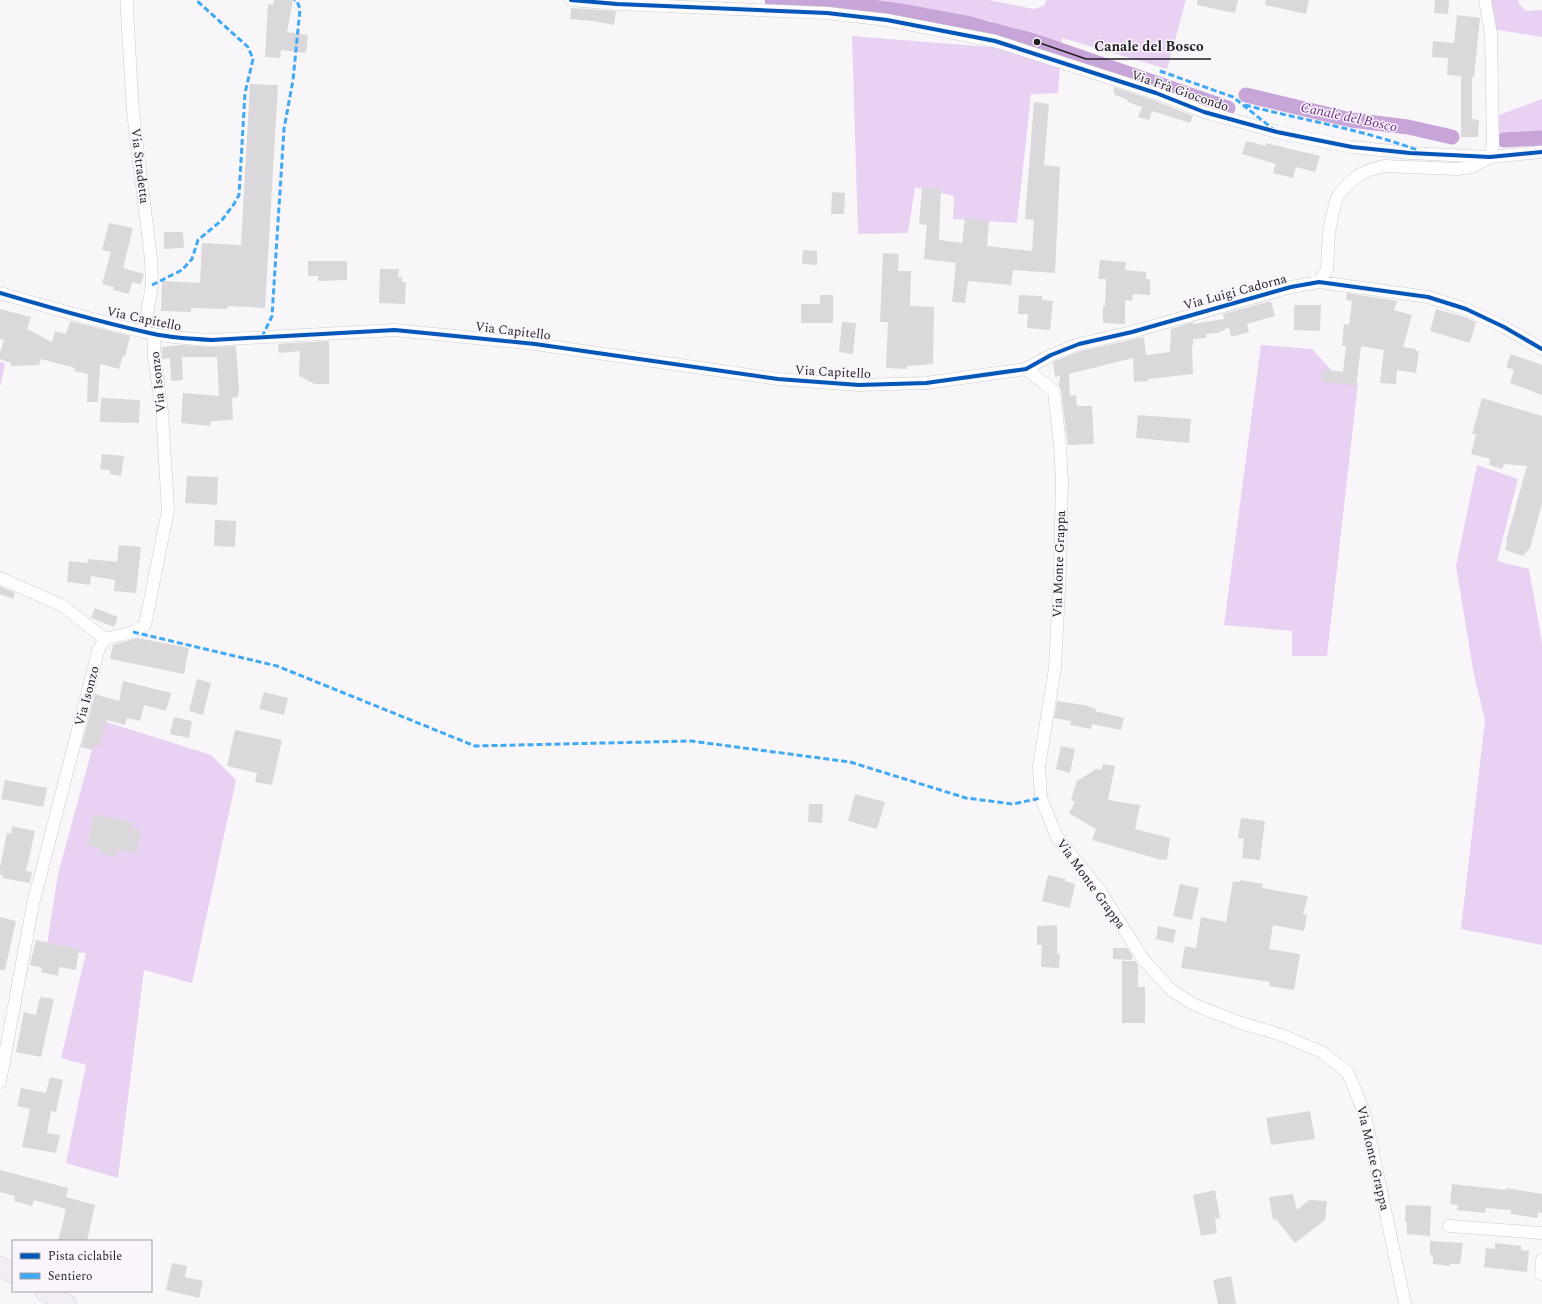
<svg xmlns="http://www.w3.org/2000/svg" width="1542" height="1304" viewBox="0 0 1542 1304" font-family="Spectral,serif">
	<style>
		.green { fill: #e8d1f3 }
		.lines { fill: none; stroke-linecap: round; stroke-linejoin: round }
		.canal { stroke: #c8a5d9; stroke-width: 15 }
		.building { fill: #dad8db }
		.minor-casing { stroke: #cdcbce; stroke-width: 13 }
		.primary-casing { stroke: #d4d3d5; stroke-width: 20 }
		.minor { stroke: #fefefe; stroke-width: 12 }
		.primary { stroke: #f3eef6; stroke-width: 19 }
		.quiet { stroke: #3fa9f5; stroke-width: 3; stroke-dasharray: 6 3; stroke-linecap: butt }
		.cycleway-casing { stroke: #faf4fc; stroke-width: 6 }
		.cycleway { stroke: #0057b8; stroke-width: 4 }
		.labels { text-anchor: middle; dominant-baseline: central; stroke-width: 3; stroke-linejoin: round; paint-order: stroke }
		.street-label { font-size: 13px; fill: #201e21; stroke: #faf4fc }
		.water-label { font-size: 14px; font-style: italic; fill: #6a2d84; stroke: #faf4fc }
		.leader { fill: none; stroke: #201e21; stroke-width: 1.5 }
		.callout-dot { fill: #201e21; stroke: #faf4fc; stroke-width: 1.5 }
		.callout-label { font-size: 14px; text-anchor: middle; font-weight: bold; fill: #201e21; stroke: #faf4fc; stroke-width: 3; stroke-linejoin: round; paint-order: stroke }
	</style>
	<rect width="100%" height="100%" fill="#f9f6fa"/>
	<!-- green -->
	<path class="green" d="M 835,0 L 988,0 L 1034,9 L 1045,5 L 1046,0 L 1186,0 L 1167,69 L 1062,38 L 1058,93 L 1031,94 L 1017,223 L 953,219 L 954,196 L 915,187 L 908,233 L 858,234 L 852,36 L 990,47 L 992,21 L 916,14 Z
		M 1491,0 L 1519,0 L 1518,3 L 1526,11 L 1542,10 L 1542,37 L 1493,29 Z
		M 1542,99 L 1542,140 L 1489,147 L 1488,119 Z
		M 1261,345 L 1312,349 L 1335,374 L 1358,383 L 1327,656 L 1292,656 L 1292,631 L 1224,625 Z
		M 0,362 L 5,363 L 0,388 Z
		M 1477,465 L 1518,479 L 1497,561 L 1529,569 L 1542,643 L 1542,945 L 1461,929 L 1485,720 L 1474,675 L 1456,566 Z
		M 100,720 L 211,755 L 236,780 L 192,983 L 144,970 L 118,1178 L 66,1163 L 86,1065 L 61,1058 L 86,953 L 46,951 L 58,874 Z"/>
	<g class="lines">
		<!-- canal -->
		<path class="canal" d="M 772,0 L 843,3 L 907,12 L 966,23 L 1037,42 L 1228,108
			M 1246,95 L 1351,120 L 1408,127 L 1452,137
			M 1504,140 L 1542,138"/>
	</g>
	<!-- building -->
	<path class="building" d="M 274,0 L 293,0 L 287,32 L 308,35 L 306,53 L 281,50 L 280,58 L 265,57 L 268,4 L 273,5 Z
		M 1197,0 L 1238,0 L 1235,13 L 1197,5 Z
		M 1266,0 L 1309,0 L 1306,14 L 1265,5 Z
		M 1435,0 L 1449,0 L 1448,14 L 1434,13 Z
		M 571,8 L 616,11 L 614,25 L 593,21 L 570,19 Z
		M 1457,15 L 1480,18 L 1474,77 L 1472,77 L 1472,119 L 1479,120 L 1478,137 L 1461,137 L 1461,76 L 1447,75 L 1448,58 L 1432,57 L 1433,41 L 1454,43 Z
		M 250,84 L 278,85 L 265,308 L 228,306 L 227,309 L 191,308 L 191,312 L 161,311 L 162,281 L 200,283 L 202,243 L 241,245 Z
		M 1114,87 L 1153,100 L 1193,116 L 1190,123 L 1152,111 L 1149,120 L 1138,117 L 1142,107 L 1127,102 L 1128,100 L 1115,95 L 1113,90 Z
		M 1034,102 L 1049,104 L 1044,165 L 1060,167 L 1055,273 L 1013,270 L 1011,285 L 968,281 L 965,303 L 952,302 L 956,263 L 924,259 L 927,225 L 919,224 L 922,188 L 941,189 L 939,240 L 962,243 L 965,218 L 989,221 L 987,246 L 1032,251 L 1034,220 L 1025,219 Z
		M 1246,141 L 1266,146 L 1266,143 L 1320,156 L 1315,172 L 1296,167 L 1293,178 L 1273,173 L 1276,164 L 1242,154 Z
		M 832,192 L 845,193 L 844,214 L 831,214 Z
		M 109,223 L 133,228 L 123,268 L 144,274 L 141,284 L 132,282 L 129,294 L 113,290 L 114,287 L 102,284 L 111,252 L 102,250 Z
		M 164,232 L 183,232 L 184,248 L 164,249 Z
		M 803,250 L 817,251 L 817,265 L 802,264 Z
		M 883,253 L 899,254 L 898,271 L 911,271 L 910,306 L 934,307 L 933,364 L 907,366 L 907,369 L 886,368 L 888,322 L 880,322 Z
		M 1100,260 L 1126,262 L 1125,270 L 1146,272 L 1146,279 L 1150,279 L 1150,295 L 1133,294 L 1132,301 L 1125,300 L 1125,324 L 1103,323 L 1103,306 L 1105,306 L 1106,279 L 1098,279 Z
		M 308,261 L 347,261 L 347,280 L 318,281 L 318,276 L 308,276 Z
		M 380,269 L 399,269 L 398,277 L 402,277 L 402,282 L 406,282 L 405,304 L 379,303 Z
		M 1347,293 L 1397,301 L 1394,310 L 1412,315 L 1403,347 L 1416,349 L 1416,351 L 1419,351 L 1416,373 L 1397,370 L 1396,384 L 1380,383 L 1384,350 L 1361,346 L 1356,386 L 1322,381 L 1323,369 L 1343,372 L 1346,346 L 1342,346 L 1344,324 L 1349,325 L 1352,301 L 1346,300 Z
		M 820,295 L 833,295 L 833,323 L 801,323 L 801,304 L 820,304 Z
		M 1019,295 L 1042,296 L 1042,300 L 1053,301 L 1050,330 L 1027,328 L 1028,314 L 1018,314 Z
		M 1271,301 L 1275,316 L 1247,324 L 1249,332 L 1231,337 L 1229,327 L 1218,333 L 1206,334 L 1206,338 L 1193,339 L 1193,346 L 1192,346 L 1193,374 L 1148,379 L 1148,381 L 1134,382 L 1133,358 L 1069,374 L 1070,396 L 1076,395 L 1077,406 L 1092,406 L 1094,444 L 1068,445 L 1061,390 L 1059,386 L 1060,376 L 1055,377 L 1053,362 L 1081,351 L 1144,337 L 1146,355 L 1170,352 L 1171,329 L 1193,322 L 1193,324 L 1224,319 L 1223,314 Z
		M 1294,305 L 1321,305 L 1320,331 L 1294,330 Z
		M 0,309 L 31,317 L 27,329 L 52,342 L 55,331 L 66,334 L 70,321 L 130,336 L 125,357 L 123,356 L 119,369 L 100,364 L 98,402 L 87,402 L 88,374 L 74,371 L 75,368 L 41,359 L 39,365 L 11,366 L 11,363 L 0,359 L 0,352 L 4,340 L 0,339 Z
		M 1436,309 L 1465,317 L 1476,322 L 1470,343 L 1430,331 Z
		M 842,322 L 856,323 L 853,354 L 839,352 Z
		M 329,341 L 329,384 L 315,384 L 299,376 L 300,351 L 279,353 L 278,344 Z
		M 181,345 L 212,347 L 236,346 L 239,389 L 238,397 L 232,398 L 233,420 L 211,421 L 210,426 L 181,423 L 183,393 L 219,396 L 217,357 L 182,357 L 183,380 L 171,381 L 170,358 L 162,359 L 162,347 Z
		M 1511,354 L 1542,365 L 1542,395 L 1510,383 L 1514,370 L 1506,367 Z
		M 101,398 L 140,400 L 139,423 L 100,422 Z
		M 1482,398 L 1542,416 L 1542,504 L 1530,548 L 1523,556 L 1505,550 L 1507,542 L 1506,541 L 1527,466 L 1504,464 L 1502,469 L 1489,465 L 1490,459 L 1471,454 L 1476,434 L 1472,434 Z
		M 1138,415 L 1191,419 L 1189,443 L 1136,438 Z
		M 102,454 L 124,456 L 121,476 L 110,474 L 110,470 L 100,469 Z
		M 187,476 L 218,477 L 217,505 L 185,503 Z
		M 215,520 L 236,521 L 235,547 L 214,546 Z
		M 119,545 L 141,547 L 136,593 L 114,591 L 115,580 L 91,576 L 90,585 L 67,582 L 69,561 L 88,563 L 88,559 L 117,562 Z
		M 0,586 L 15,593 L 13,599 L 0,594 Z
		M 95,608 L 118,617 L 114,627 L 91,618 Z
		M 138,638 L 189,648 L 184,674 L 110,659 L 113,645 Z
		M 197,679 L 211,683 L 203,715 L 189,711 Z
		M 123,681 L 171,693 L 166,711 L 144,705 L 140,721 L 127,718 L 125,725 L 107,720 L 99,746 L 94,744 L 93,750 L 81,747 L 95,694 L 119,701 Z
		M 264,692 L 288,698 L 284,715 L 259,709 Z
		M 1057,701 L 1084,705 L 1096,709 L 1095,711 L 1124,718 L 1121,730 L 1092,724 L 1091,729 L 1070,725 L 1071,721 L 1054,718 Z
		M 174,717 L 192,721 L 189,738 L 170,734 Z
		M 235,730 L 282,740 L 272,785 L 255,782 L 257,773 L 227,766 Z
		M 1061,746 L 1075,749 L 1070,773 L 1056,769 Z
		M 1103,764 L 1115,766 L 1108,800 L 1140,805 L 1135,829 L 1170,838 L 1167,860 L 1158,859 L 1092,840 L 1096,829 L 1069,813 L 1075,802 L 1071,800 L 1077,781 L 1096,769 L 1101,770 Z
		M 5,780 L 47,788 L 43,807 L 1,799 Z
		M 855,794 L 885,802 L 877,829 L 848,821 Z
		M 809,804 L 823,804 L 822,823 L 808,822 Z
		M 94,814 L 133,823 L 132,828 L 141,831 L 136,854 L 117,850 L 115,857 L 99,853 L 100,848 L 87,845 Z
		M 1241,818 L 1265,821 L 1260,860 L 1242,858 L 1244,839 L 1238,838 Z
		M 12,826 L 35,831 L 26,871 L 32,872 L 30,883 L 2,878 L 3,875 L 0,875 L 0,867 L 7,833 L 11,834 Z
		M 1048,875 L 1066,879 L 1065,881 L 1075,884 L 1070,908 L 1042,901 Z
		M 1240,880 L 1263,884 L 1262,888 L 1308,896 L 1303,914 L 1307,915 L 1304,931 L 1273,925 L 1269,949 L 1300,954 L 1294,990 L 1269,986 L 1270,982 L 1181,968 L 1185,946 L 1196,948 L 1201,917 L 1226,922 L 1233,881 L 1240,882 Z
		M 1180,884 L 1199,888 L 1192,920 L 1173,916 Z
		M 0,917 L 16,921 L 5,970 L 0,970 Z
		M 1057,925 L 1057,954 L 1060,954 L 1059,968 L 1041,967 L 1042,945 L 1037,945 L 1037,926 Z
		M 1158,926 L 1176,930 L 1173,943 L 1156,939 Z
		M 36,940 L 79,949 L 76,970 L 59,967 L 58,976 L 41,972 L 42,968 L 30,965 Z
		M 1113,948 L 1127,948 L 1132,955 L 1132,960 L 1113,959 Z
		M 1122,961 L 1135,961 L 1138,965 L 1138,987 L 1145,987 L 1145,1023 L 1122,1023 Z
		M 40,997 L 54,999 L 41,1057 L 16,1052 L 24,1012 L 36,1015 Z
		M 50,1077 L 63,1080 L 56,1112 L 51,1111 L 47,1133 L 60,1135 L 56,1153 L 22,1147 L 30,1109 L 17,1106 L 21,1088 L 46,1093 Z
		M 1310,1111 L 1315,1139 L 1271,1145 L 1266,1118 Z
		M 0,1170 L 68,1188 L 66,1197 L 95,1205 L 87,1241 L 58,1241 L 66,1209 L 34,1200 L 32,1206 L 14,1201 L 15,1196 L 0,1192 Z
		M 1452,1184 L 1506,1190 L 1506,1188 L 1542,1194 L 1542,1213 L 1538,1212 L 1537,1218 L 1511,1214 L 1511,1210 L 1486,1208 L 1485,1213 L 1457,1210 L 1458,1205 L 1450,1204 Z
		M 1215,1190 L 1220,1218 L 1215,1219 L 1217,1233 L 1201,1236 L 1193,1195 Z
		M 1293,1194 L 1297,1210 L 1309,1200 L 1327,1201 L 1325,1220 L 1295,1243 L 1276,1219 L 1273,1220 L 1269,1197 Z
		M 1406,1205 L 1431,1206 L 1430,1236 L 1407,1234 L 1407,1222 L 1405,1221 Z
		M 1430,1241 L 1463,1243 L 1460,1264 L 1450,1264 L 1450,1266 L 1433,1264 L 1433,1258 L 1430,1253 Z
		M 1495,1243 L 1521,1246 L 1521,1250 L 1529,1251 L 1527,1272 L 1484,1267 L 1486,1248 L 1495,1249 Z
		M 172,1263 L 187,1266 L 185,1277 L 203,1281 L 199,1298 L 166,1290 Z
		M 1231,1276 L 1236,1304 L 1218,1304 L 1213,1280 Z"/>
	<g class="lines">
		<defs>
			<path id="minor" d="M 127,0 L 127,11 L 133,112 L 151,259 L 152,285 L 144,331
				M 571,0 L 617,4 L 827,13 L 887,20 L 995,41 L 1156,93 L 1204,112 L 1277,132 L 1352,147 L 1410,153 L 1490,157 L 1542,152
				M 1319,282 L 1327,269 L 1329,232 L 1333,212 L 1338,195 L 1348,184 L 1359,175 L 1369,170 L 1384,166 L 1456,169 L 1472,167 L 1490,157 L 1493,145 L 1491,34 L 1485,0
				M 0,293 C 51,308 102,323 154,334 C 173,338 193,339 212,340 L 395,330 L 535,344 L 778,379 L 859,385 L 926,383 L 1026,369 L 1051,355 L 1079,344 L 1132,332 L 1291,287 L 1319,282 L 1428,297 L 1466,309 L 1504,327 L 1542,349
				M 1026,369 L 1054,391 L 1060,445 L 1062,481 L 1060,569 L 1055,668 L 1039,766 L 1041,798 L 1057,837 L 1100,891 L 1143,959 L 1171,990 L 1195,1005 L 1241,1023 L 1279,1034 L 1322,1052 L 1348,1073 L 1365,1115 L 1405,1304
				M 0,578 L 63,606 L 105,639
				M 0,1082 L 33,904 L 99,648 L 105,639 L 133,632 L 145,625 L 168,510 L 162,412 L 154,356 L 154,334
				M 1449,1226 L 1542,1233
				M 1542,1260 L 1541,1274 L 1542,1274"/>
			<path id="primary" d="M 0,1266 L 13,1274
				M 44,1291 L 67,1304"/>
		</defs>
		<!-- minor casing -->
		<use href="#minor" class="minor-casing"/>
		<!-- primary casing -->
		<use href="#primary" class="primary-casing"/>
		<!-- minor -->
		<use href="#minor" class="minor"/>
		<!-- primary -->
		<use href="#primary" class="primary"/>
		<!-- quiet -->
		<path class="quiet" d="M 1160,71 L 1233,97 L 1273,129
			M 1245,105 C 1302,120 1361,129 1417,150
			M 152,285 L 182,270 L 192,259 L 198,240 L 222,220 L 234,204 L 239,195 L 245,93 L 253,59 L 248,47 L 196,0
			M 262,337 L 272,316 L 284,129 L 293,80 L 300,9 L 297,1 L 294,0
			M 133,632 L 277,666 L 475,746 L 691,741 L 850,762 L 966,798 L 1013,804 L 1041,798"/>
		<defs>
			<path id="cycleway" d="M 571,0 L 617,4 L 827,13 L 887,20 L 995,41 L 1156,93 L 1204,112 L 1277,132 L 1352,147 L 1410,153 L 1490,157 L 1542,152
				M 0,293 C 51,308 102,323 154,334 C 173,338 193,339 212,340 L 395,330 L 535,344 L 778,379 L 859,385 L 926,383 L 1026,369 L 1051,355 L 1079,344 L 1132,332 L 1291,287 L 1319,282 L 1428,297 L 1466,309 L 1504,327 L 1542,349"/>
		</defs>
		<!-- cycleway casing -->
		<use href="#cycleway" class="cycleway-casing"/>
		<!-- cycleway -->
		<use href="#cycleway" class="cycleway"/>
	</g>
	<g class="labels">
		<!-- street labels -->
		<g class="street-label">
			<text transform="translate(1180 91) rotate(19)">Via Frà Giocondo</text>
			<text transform="translate(140 166) rotate(83)">Via Stradetta</text>
			<text transform="translate(1235 292) rotate(-15)">Via Luigi Cadorna</text>
			<text transform="translate(144 319) rotate(12)">Via Capitello</text>
			<text transform="translate(513 331) rotate(7)">Via Capitello</text>
			<text transform="translate(833 372) rotate(3)">Via Capitello</text>
			<text transform="translate(158 382) rotate(-96)">Via Isonzo</text>
			<text transform="translate(1059 564) rotate(-88)">Via Monte Grappa</text>
			<text transform="translate(87 696) rotate(-75)">Via Isonzo</text>
			<text transform="translate(1091 884) rotate(54)">Via Monte Grappa</text>
			<text transform="translate(1373 1158) rotate(77)">Via Monte Grappa</text>
		</g>
		<!-- water labels -->
		<g class="water-label">
			<text transform="translate(1349 117) rotate(12)">Canale del Bosco</text>
		</g>
	</g>
	<!-- callouts -->
	<path class="leader" d="M1037 42L1086 59H1211"/>
	<circle class="callout-dot" cx="1037" cy="42" r="4"/>
	<g class="callout-label">
		<text x="1149" y="51">Canale del Bosco</text>
	</g>
	<!-- legend -->
	<rect x="12" y="1240" width="140" height="52" fill="#faf4fc" stroke="#a39ea4"/>
	<rect x="20" y="1253" width="20" height="6" fill="#0057b8" stroke="#a39ea4"/>
	<text x="48" y="1260" font-size="12" fill="#201e21">Pista ciclabile</text>
	<rect x="20" y="1273" width="20" height="6" fill="#3fa9f5" stroke="#a39ea4"/>
	<text x="48" y="1280" font-size="12" fill="#201e21">Sentiero</text>
</svg>
